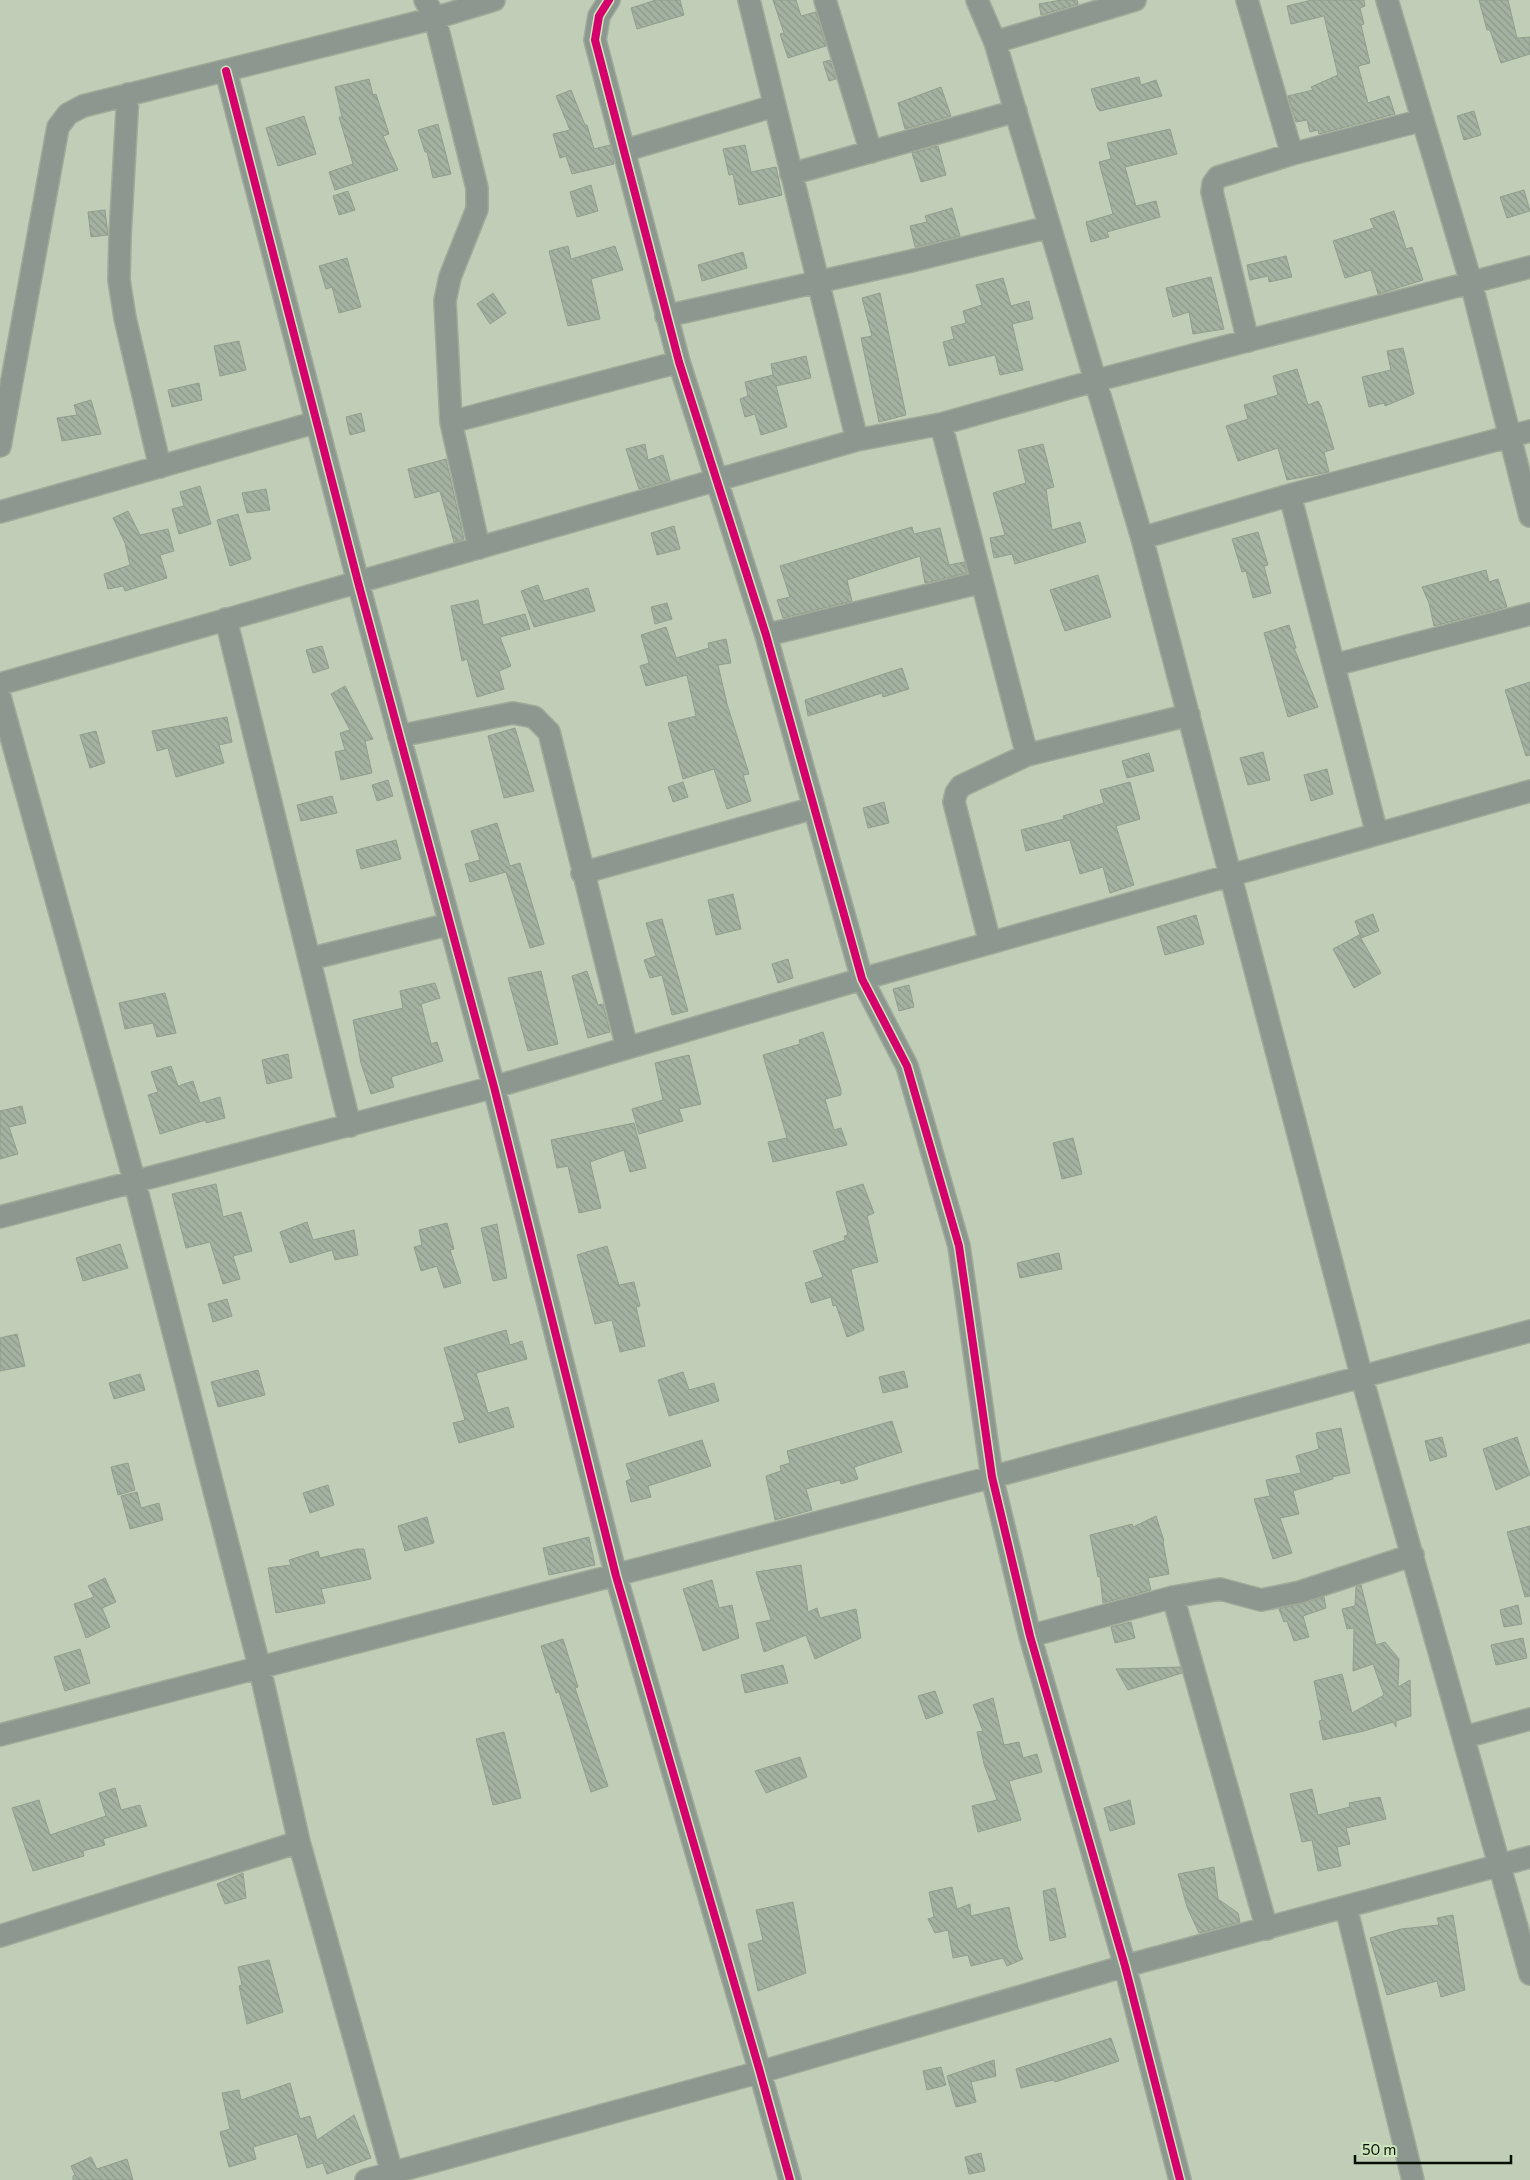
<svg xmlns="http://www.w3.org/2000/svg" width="1530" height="2180" viewBox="0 0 1530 2180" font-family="Commissioner,sans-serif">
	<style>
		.building { fill: url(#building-back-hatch); stroke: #909e8e }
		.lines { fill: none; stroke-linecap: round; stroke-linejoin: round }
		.minor-casing { stroke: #a0aa98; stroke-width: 24 }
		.minor { stroke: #8c9790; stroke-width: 21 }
		.cycleway-casing { stroke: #cde5ba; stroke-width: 11 }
		.cycleway { stroke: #d6006c; stroke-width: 8 }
	</style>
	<defs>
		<pattern id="building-back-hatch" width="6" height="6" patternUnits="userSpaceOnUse" patternTransform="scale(1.25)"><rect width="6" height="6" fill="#a4b2a2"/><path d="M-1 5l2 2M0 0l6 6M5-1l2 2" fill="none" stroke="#8c988a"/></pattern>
	</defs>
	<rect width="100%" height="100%" fill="#c1ceb7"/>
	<!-- building -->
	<path class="building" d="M 656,0 L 680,0 L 684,15 L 637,29 L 631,8 Z
		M 773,0 L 796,0 L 801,16 L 816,12 L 826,46 L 788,58 L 780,34 L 784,33 Z
		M 1061,0 L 1077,0 L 1078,4 L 1041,15 L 1039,4 Z
		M 1312,0 L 1364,0 L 1365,6 L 1360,8 L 1364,24 L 1361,25 L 1370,63 L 1358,66 L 1368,103 L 1389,96 L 1395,114 L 1319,134 L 1318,130 L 1310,132 L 1307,120 L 1296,122 L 1288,96 L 1313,90 L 1311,87 L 1338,75 L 1324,16 L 1291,24 L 1287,6 Z
		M 1479,0 L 1508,0 L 1517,38 L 1530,37 L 1530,54 L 1501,63 L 1490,30 L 1487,30 Z
		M 830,60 L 836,79 L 829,81 L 823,62 Z
		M 1139,77 L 1141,85 L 1156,80 L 1162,96 L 1100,111 L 1097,108 L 1091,89 Z
		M 369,79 L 373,95 L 376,94 L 389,134 L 383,136 L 398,170 L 335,190 L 329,172 L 353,164 L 339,117 L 342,117 L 335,87 Z
		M 941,87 L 951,116 L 905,129 L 898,103 Z
		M 571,90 L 585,125 L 587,125 L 594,149 L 610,145 L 614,164 L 572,174 L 566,156 L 560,158 L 553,134 L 570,130 L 556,96 Z
		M 1474,111 L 1481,135 L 1464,140 L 1457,116 Z
		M 304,116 L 316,154 L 278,166 L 266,128 Z
		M 438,124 L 451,174 L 433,178 L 427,152 L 425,152 L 418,130 Z
		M 1170,129 L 1177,154 L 1125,167 L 1136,206 L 1156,201 L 1160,217 L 1107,232 L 1109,237 L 1091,242 L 1086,222 L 1113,214 L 1099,162 L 1111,159 L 1107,143 Z
		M 745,145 L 751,172 L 776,167 L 782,195 L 739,205 L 733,174 L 729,175 L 723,149 Z
		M 938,146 L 946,175 L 921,182 L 912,153 Z
		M 591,185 L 598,211 L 577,217 L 570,192 Z
		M 1524,190 L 1530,211 L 1507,218 L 1500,197 Z
		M 348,191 L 355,210 L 339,215 L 333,196 Z
		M 952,208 L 960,236 L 915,247 L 910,226 L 927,222 L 925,216 Z
		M 105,210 L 108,235 L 91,237 L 88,212 Z
		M 1394,211 L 1406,249 L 1412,247 L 1423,280 L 1378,294 L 1371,270 L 1345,278 L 1333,241 L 1374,228 L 1370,219 Z
		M 568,246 L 571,259 L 615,246 L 623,270 L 591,279 L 600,319 L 568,326 L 549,251 Z
		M 743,252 L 747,268 L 702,281 L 698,265 Z
		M 1286,256 L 1292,277 L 1269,282 L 1268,276 L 1250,280 L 1247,265 Z
		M 347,258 L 361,307 L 339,313 L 332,287 L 326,289 L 319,266 Z
		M 1211,277 L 1224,329 L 1193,334 L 1189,312 L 1173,317 L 1166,288 Z
		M 1003,278 L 1011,306 L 1029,301 L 1033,319 L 1012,324 L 1023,370 L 1000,375 L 995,355 L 949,366 L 943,342 L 954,339 L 951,327 L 966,323 L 963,311 L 982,305 L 976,285 Z
		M 493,293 L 506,313 L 490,324 L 477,304 Z
		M 880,293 L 906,415 L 879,422 L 861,338 L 872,336 L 862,298 Z
		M 239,341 L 246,370 L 220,376 L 214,346 Z
		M 1403,348 L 1414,394 L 1385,406 L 1384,403 L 1369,407 L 1362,377 L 1391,370 L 1387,351 Z
		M 806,356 L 811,378 L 776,386 L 787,427 L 761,435 L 755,414 L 745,417 L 740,399 L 748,396 L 745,382 L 773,375 L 771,364 Z
		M 1297,369 L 1308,405 L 1318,401 L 1321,406 L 1334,449 L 1324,452 L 1329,472 L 1287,480 L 1278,448 L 1238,461 L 1226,426 L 1248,419 L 1244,405 L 1278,395 L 1273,376 Z
		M 199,383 L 202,400 L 172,407 L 168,390 Z
		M 91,400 L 101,434 L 62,441 L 57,418 L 77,415 L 74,405 Z
		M 361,413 L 365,431 L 350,435 L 346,417 Z
		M 645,444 L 648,460 L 663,455 L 670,480 L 639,489 L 626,449 Z
		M 1043,444 L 1054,487 L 1046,489 L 1052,530 L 1080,522 L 1086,542 L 1015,564 L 1012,554 L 994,558 L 990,538 L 1005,535 L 993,493 L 1026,483 L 1018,450 Z
		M 446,459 L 464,539 L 454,542 L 440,491 L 415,498 L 408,469 Z
		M 200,486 L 211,524 L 179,534 L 172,509 L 184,506 L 180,492 Z
		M 266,489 L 270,510 L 247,513 L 242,493 Z
		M 128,511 L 140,535 L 168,529 L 174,551 L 160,555 L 167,578 L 125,591 L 123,586 L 108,589 L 104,574 L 130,565 L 125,543 L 113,518 Z
		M 238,514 L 251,559 L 230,566 L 217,520 Z
		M 674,526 L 680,549 L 657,555 L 651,533 Z
		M 912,527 L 914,534 L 940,528 L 949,565 L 964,562 L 967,573 L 925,583 L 920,556 L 847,580 L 852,601 L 783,618 L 777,600 L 790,597 L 780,566 Z
		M 1258,532 L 1268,565 L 1264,566 L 1271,593 L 1253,598 L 1246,571 L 1242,572 L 1232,539 Z
		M 1486,570 L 1489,582 L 1498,579 L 1507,607 L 1434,626 L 1429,603 L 1422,587 Z
		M 1098,575 L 1111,617 L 1065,631 L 1050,590 Z
		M 538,585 L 544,601 L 588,588 L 595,611 L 534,627 L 521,591 Z
		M 478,600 L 483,625 L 525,614 L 530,629 L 500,637 L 511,666 L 499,671 L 504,689 L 477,697 L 467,659 L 462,661 L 451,606 Z
		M 667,603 L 672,619 L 655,624 L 651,607 Z
		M 1289,625 L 1296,648 L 1294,648 L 1318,707 L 1288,717 L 1264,633 Z
		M 666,627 L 676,658 L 709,648 L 708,643 L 726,639 L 731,663 L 718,665 L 727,704 L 749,774 L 743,775 L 751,801 L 727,809 L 714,769 L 683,779 L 668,723 L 696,716 L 687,675 L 646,686 L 640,666 L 649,663 L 641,635 Z
		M 322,646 L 329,668 L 313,673 L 306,650 Z
		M 902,668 L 909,689 L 883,697 L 882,693 L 808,716 L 805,700 Z
		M 1530,682 L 1530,755 L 1526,756 L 1505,690 Z
		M 345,686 L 373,739 L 365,741 L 372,773 L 341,780 L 335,752 L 345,750 L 340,733 L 350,730 L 331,694 Z
		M 227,717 L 232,742 L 219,745 L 224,763 L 176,777 L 168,748 L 157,751 L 152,731 Z
		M 515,728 L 534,791 L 504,798 L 488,736 Z
		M 96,731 L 105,763 L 90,768 L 80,735 Z
		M 1263,752 L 1270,780 L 1248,785 L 1240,758 Z
		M 1149,753 L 1154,771 L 1127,778 L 1122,761 Z
		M 1327,769 L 1333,794 L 1311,801 L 1304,775 Z
		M 388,780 L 393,796 L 377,801 L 372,785 Z
		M 683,782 L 688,797 L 673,802 L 668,787 Z
		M 1130,782 L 1140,819 L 1116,826 L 1134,885 L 1110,893 L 1103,867 L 1080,874 L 1070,840 L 1026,851 L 1021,830 L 1064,819 L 1063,816 L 1104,803 L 1100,790 Z
		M 332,796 L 337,813 L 301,821 L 297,805 Z
		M 884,802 L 889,823 L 868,828 L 863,808 Z
		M 497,823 L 510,866 L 520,863 L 544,944 L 530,948 L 506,872 L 470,882 L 465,864 L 480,860 L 471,831 Z
		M 396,840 L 401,859 L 361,869 L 356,850 Z
		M 733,894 L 741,929 L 716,935 L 708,900 Z
		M 1373,914 L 1379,931 L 1361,938 L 1355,921 Z
		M 1196,915 L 1204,944 L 1165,955 L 1157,927 Z
		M 662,919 L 688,1011 L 672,1015 L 662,975 L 650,978 L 644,960 L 656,956 L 646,923 Z
		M 1359,935 L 1381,973 L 1354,988 L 1333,949 Z
		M 788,959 L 793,978 L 778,983 L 772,964 Z
		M 541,971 L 558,1044 L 528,1051 L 508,978 Z
		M 587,971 L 598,1005 L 603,1004 L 610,1032 L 588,1038 L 572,976 Z
		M 435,983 L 440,998 L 421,1004 L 431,1044 L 437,1042 L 443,1061 L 391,1077 L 394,1087 L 371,1094 L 361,1063 L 353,1020 L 403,1008 L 400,991 Z
		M 909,985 L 914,1007 L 899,1011 L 893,989 Z
		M 165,993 L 176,1033 L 157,1037 L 153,1023 L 125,1029 L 119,1003 Z
		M 823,1032 L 841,1090 L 841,1095 L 825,1099 L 834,1130 L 841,1128 L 847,1145 L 773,1162 L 768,1142 L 787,1138 L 763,1055 L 800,1044 L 799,1040 Z
		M 288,1054 L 292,1078 L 267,1084 L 262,1060 Z
		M 689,1055 L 701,1104 L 679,1109 L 683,1121 L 639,1134 L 632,1109 L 663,1100 L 655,1063 Z
		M 171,1066 L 178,1086 L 193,1081 L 200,1103 L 220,1097 L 225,1118 L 206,1123 L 206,1120 L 160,1134 L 148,1095 L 158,1092 L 151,1072 Z
		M 22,1106 L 26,1123 L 9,1127 L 18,1154 L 0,1159 L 0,1111 Z
		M 634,1123 L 646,1168 L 630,1172 L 624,1150 L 590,1162 L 601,1208 L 579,1213 L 568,1166 L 557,1168 L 551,1140 Z
		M 1073,1138 L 1082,1174 L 1062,1179 L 1053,1143 Z
		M 216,1184 L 223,1217 L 241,1212 L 252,1251 L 233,1256 L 240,1279 L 223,1284 L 210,1242 L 186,1248 L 172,1194 Z
		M 863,1184 L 874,1213 L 867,1216 L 878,1262 L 851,1269 L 864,1330 L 847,1337 L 836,1305 L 833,1306 L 831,1297 L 811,1303 L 805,1283 L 823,1277 L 813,1251 L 845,1240 L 844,1236 L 848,1235 L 836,1192 Z
		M 307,1222 L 313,1240 L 354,1230 L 358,1255 L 335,1260 L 332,1250 L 290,1263 L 280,1232 Z
		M 447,1223 L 454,1249 L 450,1250 L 461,1283 L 444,1288 L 437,1266 L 421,1271 L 414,1247 L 422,1245 L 419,1230 Z
		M 497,1224 L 507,1278 L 493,1281 L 481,1228 Z
		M 120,1244 L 128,1268 L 83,1281 L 76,1258 Z
		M 607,1246 L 619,1285 L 634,1282 L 640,1306 L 636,1307 L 645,1346 L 620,1352 L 612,1320 L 595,1324 L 577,1255 Z
		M 1059,1253 L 1062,1269 L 1020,1278 L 1017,1263 Z
		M 227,1299 L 232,1316 L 213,1322 L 208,1304 Z
		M 506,1330 L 510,1345 L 522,1341 L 527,1359 L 476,1373 L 488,1413 L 508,1407 L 514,1427 L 459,1443 L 453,1423 L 465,1420 L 444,1348 Z
		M 17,1334 L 25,1366 L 0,1371 L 0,1338 Z
		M 258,1370 L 265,1395 L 218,1407 L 211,1382 Z
		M 904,1371 L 908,1387 L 883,1393 L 879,1377 Z
		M 683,1372 L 689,1390 L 714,1383 L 719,1401 L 669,1416 L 658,1380 Z
		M 140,1374 L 145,1390 L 114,1399 L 109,1383 Z
		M 892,1421 L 902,1452 L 854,1467 L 858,1479 L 841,1484 L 840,1480 L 806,1489 L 812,1510 L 775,1520 L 766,1476 L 781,1471 L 780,1466 L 790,1463 L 787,1451 Z
		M 1341,1428 L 1350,1473 L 1332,1477 L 1333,1479 L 1293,1491 L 1299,1514 L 1280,1518 L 1292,1553 L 1273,1559 L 1254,1499 L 1270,1496 L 1266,1480 L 1301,1473 L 1296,1456 L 1319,1449 L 1316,1433 Z
		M 1442,1437 L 1447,1456 L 1430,1461 L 1425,1441 Z
		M 1517,1437 L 1530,1475 L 1496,1490 L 1483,1449 Z
		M 702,1440 L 711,1466 L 648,1486 L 651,1497 L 631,1502 L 626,1481 L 631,1479 L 626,1464 Z
		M 128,1463 L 135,1490 L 118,1495 L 111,1467 Z
		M 328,1485 L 334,1505 L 310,1513 L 303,1493 Z
		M 137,1492 L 141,1508 L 159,1503 L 163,1520 L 130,1529 L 121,1496 Z
		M 1156,1516 L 1164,1541 L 1163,1542 L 1169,1574 L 1148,1578 L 1151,1590 L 1103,1603 L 1100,1576 L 1098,1577 L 1090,1535 L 1132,1524 L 1133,1527 Z
		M 427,1517 L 434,1543 L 405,1551 L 398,1526 Z
		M 1530,1526 L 1530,1596 L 1525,1597 L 1507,1532 Z
		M 589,1537 L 595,1565 L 549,1575 L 543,1548 Z
		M 357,1549 L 364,1549 L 371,1579 L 321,1589 L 325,1603 L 276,1613 L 268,1568 L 291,1565 L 289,1560 L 318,1551 L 320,1558 Z
		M 801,1565 L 808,1612 L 817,1608 L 820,1618 L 856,1609 L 861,1638 L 815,1659 L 806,1635 L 764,1652 L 756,1623 L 771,1620 L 756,1572 Z
		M 105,1578 L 116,1602 L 102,1608 L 110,1627 L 86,1638 L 74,1604 L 94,1597 L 88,1586 Z
		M 712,1580 L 719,1608 L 732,1605 L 739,1638 L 703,1651 L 683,1589 Z
		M 1361,1585 L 1376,1645 L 1385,1642 L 1399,1659 L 1398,1687 L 1410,1680 L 1411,1716 L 1396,1721 L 1396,1727 L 1393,1722 L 1364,1731 L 1323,1740 L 1319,1721 L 1322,1720 L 1314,1681 L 1342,1674 L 1352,1713 L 1384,1695 L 1373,1664 L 1353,1671 L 1354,1628 L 1347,1629 L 1342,1609 L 1355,1606 L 1356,1587 Z
		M 1324,1597 L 1326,1608 L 1303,1616 L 1309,1637 L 1294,1641 L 1287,1621 L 1284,1622 L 1279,1609 Z
		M 1518,1605 L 1522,1624 L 1504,1627 L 1500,1610 Z
		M 1131,1622 L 1135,1638 L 1115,1643 L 1111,1627 Z
		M 1523,1638 L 1527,1658 L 1496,1665 L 1491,1645 Z
		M 563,1639 L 578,1687 L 575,1688 L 608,1786 L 591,1792 L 559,1692 L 556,1693 L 541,1646 Z
		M 80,1649 L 90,1683 L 65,1691 L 54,1657 Z
		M 783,1665 L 788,1683 L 745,1693 L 741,1675 Z
		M 1180,1667 L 1182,1673 L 1128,1690 L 1116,1669 Z
		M 935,1691 L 943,1713 L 926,1719 L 918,1696 Z
		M 993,1698 L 1004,1745 L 1019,1742 L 1023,1758 L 1037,1754 L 1042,1772 L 1009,1781 L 1021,1820 L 978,1832 L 972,1806 L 997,1800 L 984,1764 L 977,1732 L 983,1731 L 973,1705 Z
		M 504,1732 L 521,1798 L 493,1805 L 476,1739 Z
		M 800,1757 L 807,1777 L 766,1793 L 755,1771 Z
		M 115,1788 L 121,1810 L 140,1805 L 147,1826 L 103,1839 L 105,1845 L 83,1851 L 84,1856 L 33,1871 L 12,1808 L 39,1800 L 50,1835 L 106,1816 L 99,1793 Z
		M 1312,1789 L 1318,1815 L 1350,1807 L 1349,1803 L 1380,1797 L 1386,1819 L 1346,1828 L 1350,1844 L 1337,1847 L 1341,1866 L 1318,1871 L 1312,1840 L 1302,1842 L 1290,1794 Z
		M 1130,1800 L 1135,1824 L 1110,1831 L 1104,1808 Z
		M 1214,1867 L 1218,1899 L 1238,1913 L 1240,1922 L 1199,1933 L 1187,1907 L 1178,1874 Z
		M 243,1873 L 246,1898 L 225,1904 L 217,1884 Z
		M 952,1887 L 957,1909 L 970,1904 L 971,1916 L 1009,1907 L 1018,1948 L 1023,1959 L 1007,1966 L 1003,1958 L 971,1966 L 968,1955 L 953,1958 L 948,1930 L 935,1933 L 928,1919 L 934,1917 L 929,1892 Z
		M 1055,1888 L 1066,1937 L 1050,1941 L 1043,1891 Z
		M 793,1902 L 806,1973 L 758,1991 L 748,1944 L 763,1940 L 756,1910 Z
		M 1453,1915 L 1465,1990 L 1441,1997 L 1437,1981 L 1387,1995 L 1370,1938 L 1401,1929 L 1439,1925 L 1437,1918 Z
		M 269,1960 L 283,2012 L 247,2024 L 239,1986 L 242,1985 L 238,1967 Z
		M 1111,2038 L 1119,2061 L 1055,2082 L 1053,2080 L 1021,2088 L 1016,2069 Z
		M 994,2060 L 996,2076 L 971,2082 L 976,2102 L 956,2107 L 947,2076 Z
		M 941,2067 L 946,2085 L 927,2090 L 923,2071 Z
		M 290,2083 L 300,2119 L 310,2116 L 317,2140 L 354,2115 L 371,2158 L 327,2174 L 323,2163 L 307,2168 L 297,2134 L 253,2147 L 256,2159 L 229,2167 L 220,2132 L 230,2129 L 222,2093 L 239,2090 L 241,2100 Z
		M 981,2153 L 985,2171 L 969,2174 L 965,2157 Z
		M 91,2157 L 97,2169 L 127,2159 L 133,2180 L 73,2180 L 73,2176 L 75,2175 L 71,2166 Z"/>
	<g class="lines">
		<defs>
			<path id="minor" d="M 425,0 L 435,18 L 477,188 L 477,209 L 450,277 L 445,301 L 451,422 L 479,548
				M 609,0 L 599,16 L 595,40 L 679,362 L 766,635 L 862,979 L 907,1066 L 959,1246 L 992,1477 L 1030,1636 L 1125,1966 L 1180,2180
				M 749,0 L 857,440
				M 825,0 L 871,152
				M 977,0 L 995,42 L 1142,538 L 1362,1378 L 1530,1974
				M 1247,0 L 1292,154
				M 1387,0 L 1471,282 L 1530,516
				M 995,42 L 1135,0
				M 226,71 L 358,582 L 494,1087 L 616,1576 L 760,2072 L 790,2180
				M 128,94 L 120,236 L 119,280 L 125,318 L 160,467
				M 623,151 L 774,106
				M 791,174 L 1016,111
				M 666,316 L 911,261 L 1049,227
				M 1248,341 L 1212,192 L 1213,184 L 1218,177 L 1292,154 L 1423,120
				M 451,422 L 679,362
				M 941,424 L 1027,755
				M 0,446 L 58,127 L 68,114 L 83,106 L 435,18 L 494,0
				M 1290,495 L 1377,834
				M 0,512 L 317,422
				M 1142,538 L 1290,495 L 1530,431
				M 226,619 L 350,1126
				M 766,635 L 982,582
				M 1334,665 L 1530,614
				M 0,684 L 857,440 L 941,424 L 1094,381 L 1530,267
				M 0,697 L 135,1183 L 260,1669 L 299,1842 L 394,2180
				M 399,736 L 513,713 L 534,717 L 549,732 L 627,1048
				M 582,873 L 814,808
				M 990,943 L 954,802 L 956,793 L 961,786 L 1027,755 L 1189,715
				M 309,959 L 450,924
				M 0,1217 L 494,1087 L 862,979 L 1530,791
				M 1173,1597 L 1267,1929
				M 1030,1636 L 1173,1597 L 1220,1589 L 1261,1600 L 1300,1592 L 1413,1555
				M 0,1735 L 992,1477 L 1530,1331
				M 1465,1737 L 1530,1719
				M 1346,1907 L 1413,2180
				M 0,1936 L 299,1842
				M 366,2180 L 760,2072 L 1125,1966 L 1530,1857"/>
		</defs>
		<!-- minor casing -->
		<use href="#minor" class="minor-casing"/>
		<!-- minor -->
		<use href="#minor" class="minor"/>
		<defs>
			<path id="cycleway" d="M 609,0 L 599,16 L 595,40 L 679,362 L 766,635 L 862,979 L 907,1066 L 959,1246 L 992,1477 L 1030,1636 L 1125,1966 L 1180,2180
				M 226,71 L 358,582 L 494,1087 L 616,1576 L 760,2072 L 790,2180"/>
		</defs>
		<!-- cycleway casing -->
		<use href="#cycleway" class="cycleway-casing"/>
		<!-- cycleway -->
		<use href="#cycleway" class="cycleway"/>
	</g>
	<!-- scale -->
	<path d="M1355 2155v8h156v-8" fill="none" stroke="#070f03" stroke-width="2.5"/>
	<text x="1362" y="2155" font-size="15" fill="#070f03" stroke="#cde5ba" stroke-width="4" paint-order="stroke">50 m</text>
</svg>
